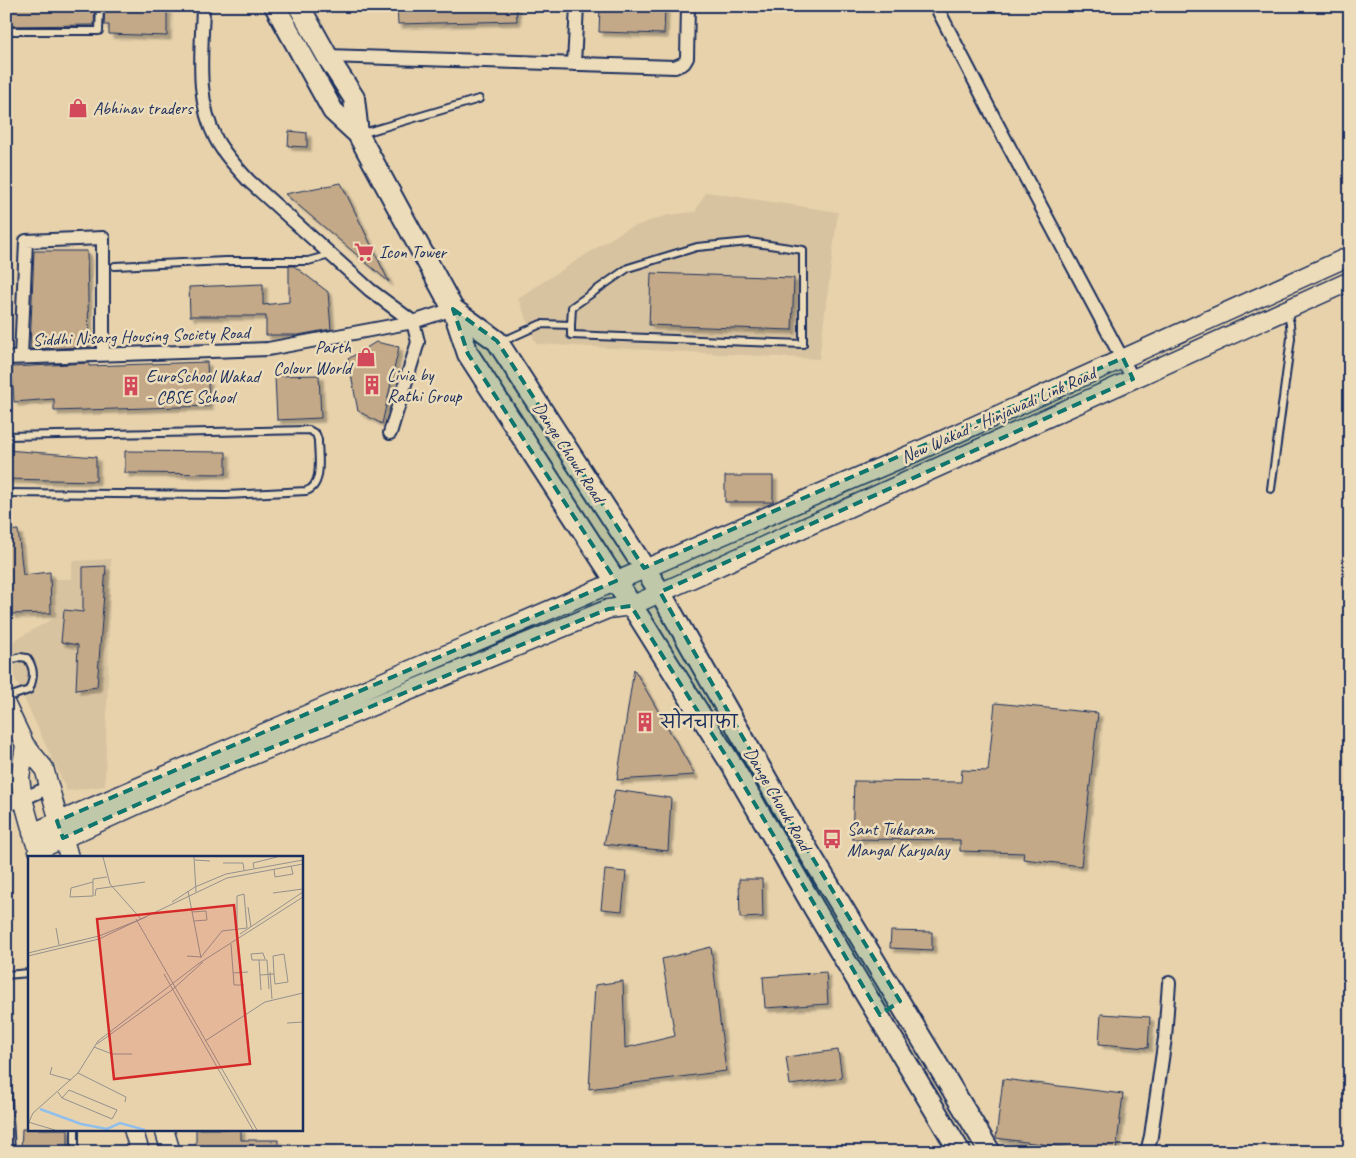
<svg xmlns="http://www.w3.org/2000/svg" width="1356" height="1158" viewBox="0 0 1356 1158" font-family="Caveat,'Playpen Sans Deva',sans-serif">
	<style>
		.built { fill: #d8c3a0 }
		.building { fill: #c3a987; stroke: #1b2f5e; filter: url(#shadow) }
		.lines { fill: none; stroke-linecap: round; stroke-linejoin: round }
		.lane-casing { stroke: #1b2f5e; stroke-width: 10 }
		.street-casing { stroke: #1b2f5e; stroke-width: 16 }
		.secondary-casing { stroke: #1b2f5e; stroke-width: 21 }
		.primary-casing { stroke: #1b2f5e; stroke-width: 24 }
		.lane { stroke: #eddcb9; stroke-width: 6 }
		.street { stroke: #eddcb9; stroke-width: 12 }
		.secondary { stroke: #eddcb9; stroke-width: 18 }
		.primary { stroke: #eddcb9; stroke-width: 20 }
		.marked { fill: #0f766e; fill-opacity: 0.2; stroke: #0f766e; stroke-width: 4; stroke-dasharray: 10 6; stroke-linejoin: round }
		.labels { text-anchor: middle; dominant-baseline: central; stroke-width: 5; stroke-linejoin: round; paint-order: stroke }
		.poi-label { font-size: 18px; fill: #1b2f5e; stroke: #eddcb9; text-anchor: start }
		.street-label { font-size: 18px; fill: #1b2f5e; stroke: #eddcb9 }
		.inset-river { fill: none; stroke: #91bfeb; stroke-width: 2.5 }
		.inset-road { fill: none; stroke: #95918d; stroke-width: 1 }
		.view { fill: #d62828; fill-opacity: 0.15; stroke: #d62828; stroke-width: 2.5 }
		.inset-edge { fill: none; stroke: #1b2f5e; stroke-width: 2.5 }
	</style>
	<defs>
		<filter id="shadow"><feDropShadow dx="4" dy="4" stdDeviation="1" flood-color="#0004"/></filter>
	</defs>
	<rect width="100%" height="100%" fill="#e7d2ac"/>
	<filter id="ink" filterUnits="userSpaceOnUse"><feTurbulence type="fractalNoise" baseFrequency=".02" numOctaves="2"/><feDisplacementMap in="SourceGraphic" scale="10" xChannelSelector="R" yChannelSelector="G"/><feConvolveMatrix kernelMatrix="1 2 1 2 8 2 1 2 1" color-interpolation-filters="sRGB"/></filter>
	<g filter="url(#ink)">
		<!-- built -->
		<path class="built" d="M 706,192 L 838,212 L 819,359 L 536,344 L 518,298 L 626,229 L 668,215 L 695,212 Z
			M 111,559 L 105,786 L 67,791 L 6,659 L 6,645 L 54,618 L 54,579 L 72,579 L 72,561 Z"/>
		<!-- building -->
		<path class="building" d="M 6,6 L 95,6 L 94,25 L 6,26 Z
			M 105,6 L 167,9 L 167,36 L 109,34 L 109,25 L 104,25 Z
			M 397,6 L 516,6 L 517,21 L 398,24 Z
			M 600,6 L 665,6 L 664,34 L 599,32 Z
			M 289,131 L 307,133 L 307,147 L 288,146 Z
			M 341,183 L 389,282 L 285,194 Z
			M 34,251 L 87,251 L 89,347 L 30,349 Z
			M 289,266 L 294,266 L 328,292 L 331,329 L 298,335 L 266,335 L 266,316 L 190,316 L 189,287 L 263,284 L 263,305 L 289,302 Z
			M 651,273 L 794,278 L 792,330 L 649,325 Z
			M 376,342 L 399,347 L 382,424 L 358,411 L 348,359 Z
			M 207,362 L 209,406 L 54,411 L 54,399 L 14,402 L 12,367 L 89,363 L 89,366 Z
			M 319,375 L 321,418 L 277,420 L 275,376 Z
			M 6,450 L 96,457 L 96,481 L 6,479 Z
			M 125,451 L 226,452 L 226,474 L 125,473 Z
			M 725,476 L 773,476 L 773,502 L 725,502 Z
			M 18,530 L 23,575 L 50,572 L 51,613 L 11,614 L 6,568 L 6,531 Z
			M 106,566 L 97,687 L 76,690 L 78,645 L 61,642 L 64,610 L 83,612 L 83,567 Z
			M 634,669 L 695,775 L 617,780 Z
			M 995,703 L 1098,713 L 1081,866 L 1023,859 L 1024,853 L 960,851 L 960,840 L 852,839 L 854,781 L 961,782 L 962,770 L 988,771 Z
			M 615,790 L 671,798 L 668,851 L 604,844 Z
			M 605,870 L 626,872 L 622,911 L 601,909 Z
			M 739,879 L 762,879 L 763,917 L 740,918 Z
			M 891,931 L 932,932 L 932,950 L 890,948 Z
			M 711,947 L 726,1071 L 589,1089 L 595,985 L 623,981 L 625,1048 L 675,1036 L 662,959 Z
			M 826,972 L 828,1004 L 765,1008 L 763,977 Z
			M 1101,1014 L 1150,1017 L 1148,1048 L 1099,1044 Z
			M 838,1050 L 842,1078 L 790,1085 L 786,1057 Z
			M 1003,1079 L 1123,1094 L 1116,1152 L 1100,1152 L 996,1138 Z
			M 22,1129 L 68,1129 L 68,1152 L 21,1152 Z
			M 196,1129 L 241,1129 L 241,1140 L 278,1140 L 278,1152 L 196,1152 Z"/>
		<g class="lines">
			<defs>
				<path id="lane" d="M 6,31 L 99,31 L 100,6
					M 360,134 L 479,99
					M 115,266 L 226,261 L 308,261 L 330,255
					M 500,340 L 510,338 L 541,324 L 571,325 L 572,307 L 628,268 L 697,247 L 749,242 L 803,250 L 803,344 L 571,335 L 571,325
					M 6,436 L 309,430 L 316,434 L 318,440 C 318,455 324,486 306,491 L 226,495 L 6,493
					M 1271,489 L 1291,338 L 1290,324 L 1287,312
					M 6,662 L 20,657 L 27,658 C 35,669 34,678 29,690 L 6,698
					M 6,975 L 29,973
					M 6,1066 L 11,1152
					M 75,1129 L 75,1152"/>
				<path id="street" d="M 203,6 C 202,50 195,99 216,139 C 224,154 237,168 249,181 L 370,290 L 413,322 L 418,342 L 390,433
					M 936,6 L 997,124 L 1133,379
					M 327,56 L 675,67 L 684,63 L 687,58 L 688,6
					M 574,64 L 577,6
					M 21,357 L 26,241 L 103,238 L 103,354
					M 6,358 L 268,349 L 413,322 L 453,309
					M 6,806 L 50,787
					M 1147,1152 L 1151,1136 L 1165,1038 L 1169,983"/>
				<path id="secondary" d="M 6,705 L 25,745 L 44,768 L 69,857
					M 25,745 L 20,778 L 23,799 L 35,842
					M 32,833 L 916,452 L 1350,256
					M 38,850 L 183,784 L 608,609 L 631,606 L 1350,281
					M 133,1129 L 140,1152
					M 164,1129 L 171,1152"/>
				<path id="primary" d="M 275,6 L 333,111 L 358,134 L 453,309 L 468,354 L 641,620 L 733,767 L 814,908 L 960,1152
					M 299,6 L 327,56 L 354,98 L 358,134
					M 453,309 L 497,341 L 660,592 L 795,829 L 990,1152"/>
			</defs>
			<!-- lane casing -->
			<use href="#lane" class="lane-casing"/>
			<!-- street casing -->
			<use href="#street" class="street-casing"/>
			<!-- secondary casing -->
			<use href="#secondary" class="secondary-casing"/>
			<!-- primary casing -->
			<use href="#primary" class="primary-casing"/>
			<!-- lane -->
			<use href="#lane" class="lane"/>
			<!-- street -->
			<use href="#street" class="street"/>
			<!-- secondary -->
			<use href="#secondary" class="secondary"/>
			<!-- primary -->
			<use href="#primary" class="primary"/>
		</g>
	</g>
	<!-- marked area -->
	<path class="marked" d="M 453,309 L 497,341 L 644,568 L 1123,358 L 1133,379 L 660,592 L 795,829 L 900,1001 L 880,1015 L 733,767 L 631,606 L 608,609 L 183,784 L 63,838 L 57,821 L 616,581 L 468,354 Z"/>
	<!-- icons -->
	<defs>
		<symbol id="shop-bare" viewBox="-9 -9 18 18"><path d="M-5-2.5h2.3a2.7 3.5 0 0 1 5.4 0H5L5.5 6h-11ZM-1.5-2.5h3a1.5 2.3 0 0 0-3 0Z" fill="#d1495b" stroke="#eddcb9" stroke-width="2.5" paint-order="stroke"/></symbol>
		<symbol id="supermarket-bare" viewBox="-9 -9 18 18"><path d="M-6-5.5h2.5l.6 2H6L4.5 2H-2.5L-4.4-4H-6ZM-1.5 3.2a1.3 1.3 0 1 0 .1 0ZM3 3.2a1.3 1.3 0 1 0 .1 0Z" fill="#d1495b" stroke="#eddcb9" stroke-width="2.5" paint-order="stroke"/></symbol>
		<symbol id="building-bare" viewBox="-9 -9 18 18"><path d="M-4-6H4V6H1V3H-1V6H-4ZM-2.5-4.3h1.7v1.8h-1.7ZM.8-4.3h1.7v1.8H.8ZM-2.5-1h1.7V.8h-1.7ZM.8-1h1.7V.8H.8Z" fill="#d1495b" stroke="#eddcb9" stroke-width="2.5" paint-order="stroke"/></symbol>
		<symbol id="bus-bare" viewBox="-9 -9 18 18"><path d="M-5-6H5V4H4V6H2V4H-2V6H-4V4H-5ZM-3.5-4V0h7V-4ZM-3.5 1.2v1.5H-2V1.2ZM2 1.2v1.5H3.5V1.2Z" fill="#d1495b" stroke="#eddcb9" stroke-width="2.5" paint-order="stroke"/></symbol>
	</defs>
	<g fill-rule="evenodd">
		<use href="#shop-bare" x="64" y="94" width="28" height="28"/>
		<use href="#supermarket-bare" x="350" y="238" width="28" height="28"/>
		<use href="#shop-bare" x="352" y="343" width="28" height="28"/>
		<use href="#building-bare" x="358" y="371" width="28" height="28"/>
		<use href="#building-bare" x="117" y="372" width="28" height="28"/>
		<use href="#building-bare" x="631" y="708" width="28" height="28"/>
		<use href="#bus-bare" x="818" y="825" width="28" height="28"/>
	</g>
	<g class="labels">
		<!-- poi labels -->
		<g class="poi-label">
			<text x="93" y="108">Abhinav traders</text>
			<text x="379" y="252">Icon Tower</text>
			<text x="351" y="347" text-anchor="end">Parth<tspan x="351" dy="21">Colour World</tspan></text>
			<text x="387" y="375">Livia by<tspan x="387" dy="21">Rathi Group</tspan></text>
			<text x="146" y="376">EuroSchool Wakad<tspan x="146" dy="21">- CBSE School</tspan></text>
			<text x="660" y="722">सोनचाफा</text>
			<text x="847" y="829">Sant Tukaram<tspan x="847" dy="21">Mangal Karyalay</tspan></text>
		</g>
		<!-- street labels -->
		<g class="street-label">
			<text transform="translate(141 336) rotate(-2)">Siddhi Nisarg Housing Society Road</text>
			<text transform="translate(998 415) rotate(-24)">New Wakad - Hinjawadi Link Road</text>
			<text transform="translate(569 452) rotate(57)">Dange Chowk Road</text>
			<text transform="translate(778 799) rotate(60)">Dange Chowk Road</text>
		</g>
	</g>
	<!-- overview -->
	<g transform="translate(28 856)">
		<rect width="275" height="275" fill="#e7d2ac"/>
		<path class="inset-river" d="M 12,253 L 53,268 L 79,273 L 92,267 L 117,274"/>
		<path class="inset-road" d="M 75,1 L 82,28 L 113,63M 166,1 L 168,36M 167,4 L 182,5M 195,7 L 215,7 L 216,14M 226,12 L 225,7 L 249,1M 246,13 L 247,21 L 265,18 L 263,10M 65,26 L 43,32 L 42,41 L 65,40 L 65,23 L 79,21M 160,35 L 173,102M 245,37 L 275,33M 67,40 L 68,33 L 117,26M 144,46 L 167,31 L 198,18 L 275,4M 220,51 L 223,71M 164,56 L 178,55 L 179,64 L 166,65M 108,63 L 229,274M 28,72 L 31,89M 209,72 L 209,40 L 216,38 L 219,72M 212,78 L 275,36M 203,88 L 206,129 L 216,129M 0,97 L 71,80 L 118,61M 0,100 L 71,83 L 199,22 L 275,8M 159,100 L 173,101 L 194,75 L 219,72M 237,103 L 235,97 L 223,98 L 224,104 L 239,104 L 241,133M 231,104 L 233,134M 242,116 L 244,143M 205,117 L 220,116M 136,118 L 225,274M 232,119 L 246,118 L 247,128 L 260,126 L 256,98 L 245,100 L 246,118M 259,167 L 275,166M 177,185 L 237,146 L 275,137M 69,188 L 144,134 L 175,106M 66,191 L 84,198 L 104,198M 24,211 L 22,218 L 43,224M 50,217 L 98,241 L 97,246M 30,236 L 34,242 L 84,263 L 89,254 L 41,234 L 34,242M 0,266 L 27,274M 0,268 L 5,257 L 50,217 L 70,185 L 170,108 L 275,41"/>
		<path class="view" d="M 206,49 L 222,208 L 86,223 L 69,63 Z"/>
		<rect width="275" height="275" class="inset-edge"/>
	</g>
	<!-- margin -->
	<rect width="1356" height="1158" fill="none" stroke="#eddcb9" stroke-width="25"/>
	<rect x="12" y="12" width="1331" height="1133" fill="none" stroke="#1b2f5e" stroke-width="2" filter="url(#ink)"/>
</svg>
